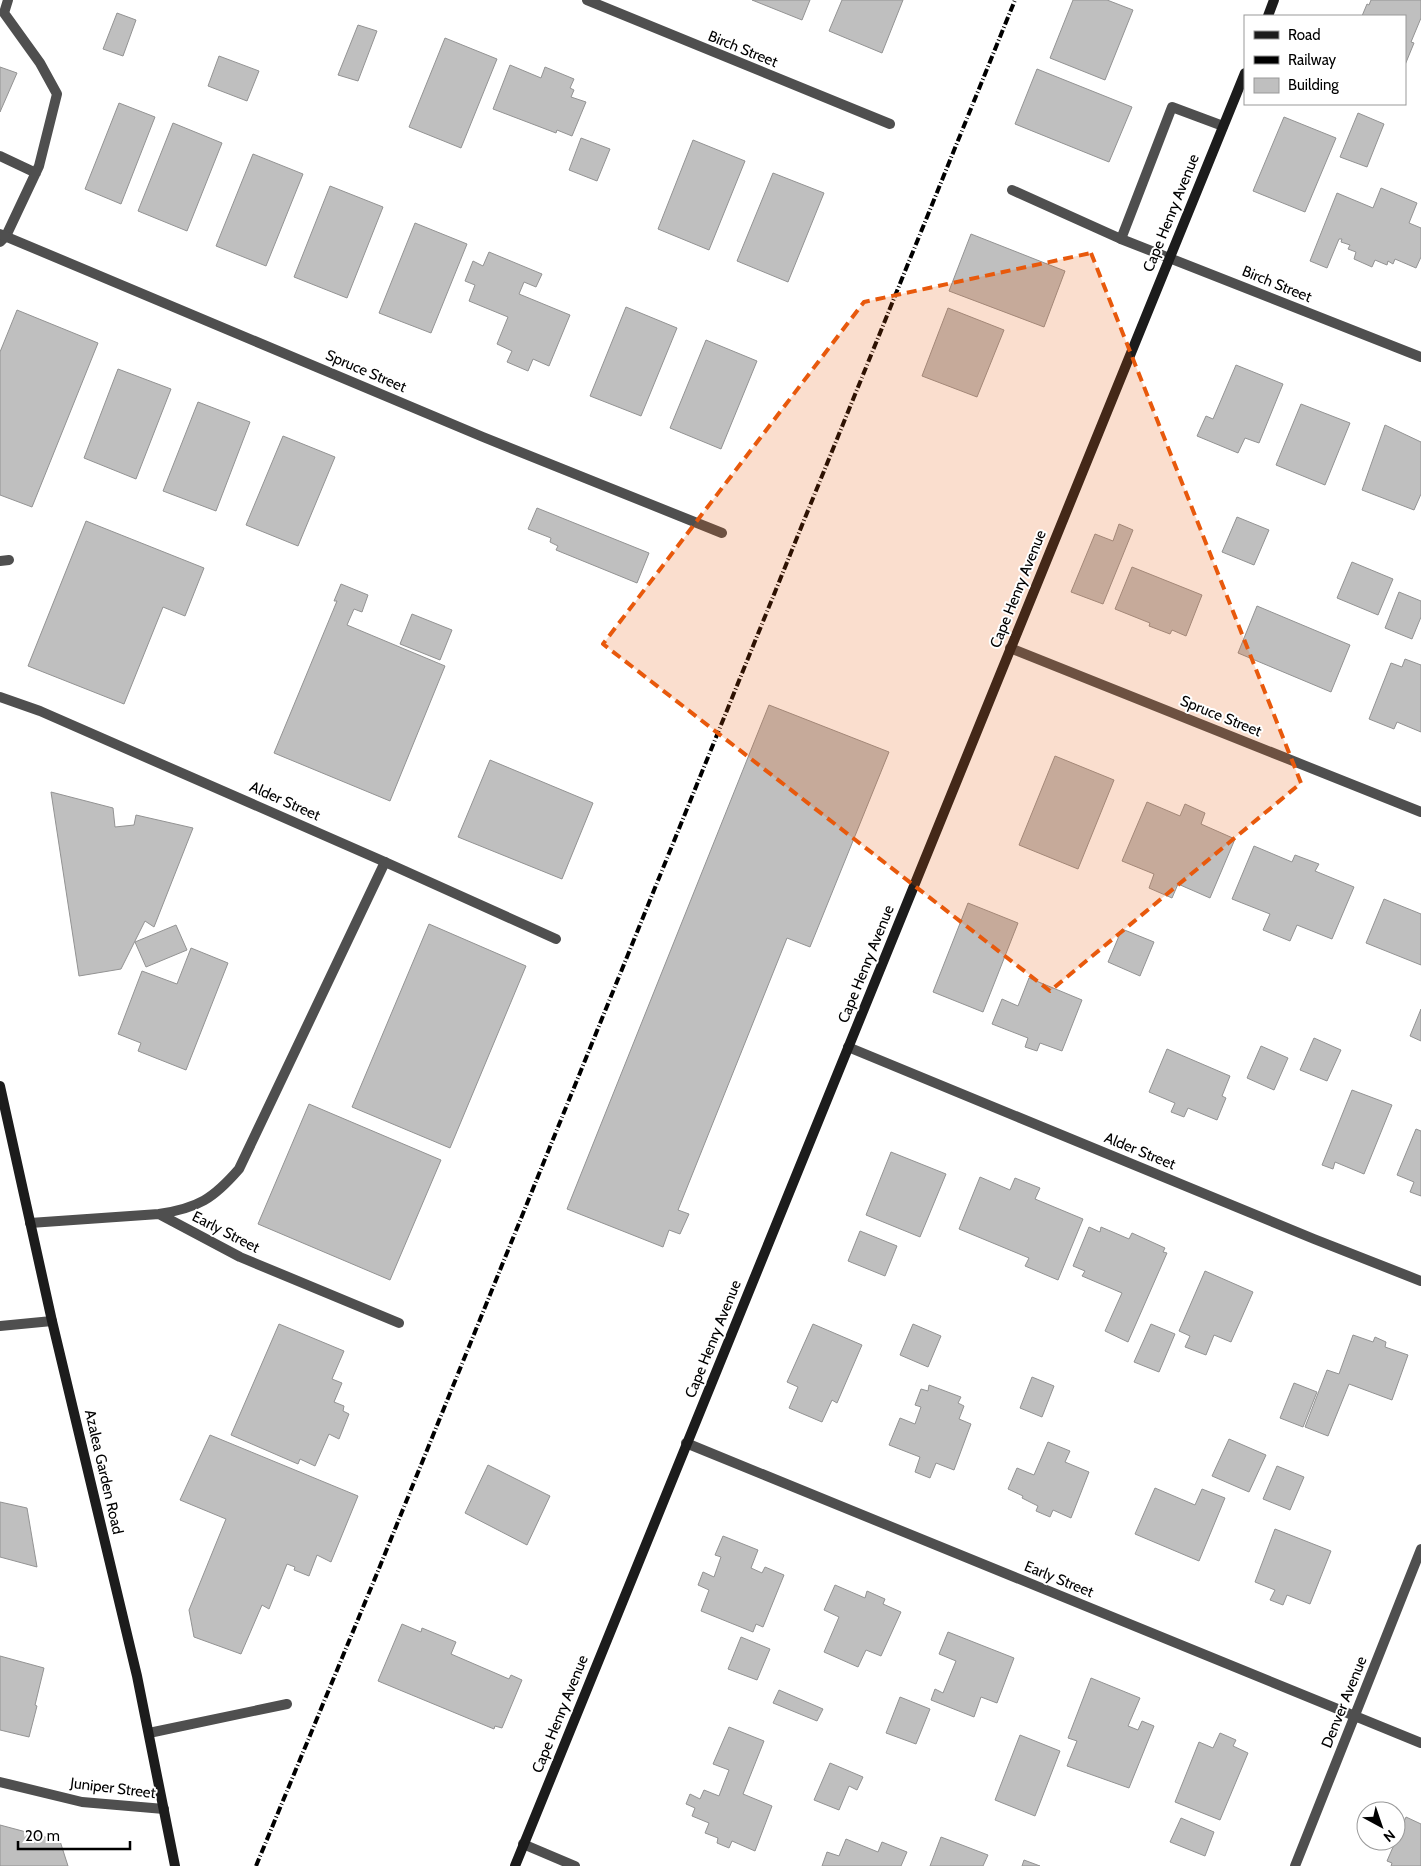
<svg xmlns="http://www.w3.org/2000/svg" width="1421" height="1866" viewBox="0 0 1421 1866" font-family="Cabin,sans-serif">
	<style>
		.building { fill: #bfbfbf; stroke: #939393 }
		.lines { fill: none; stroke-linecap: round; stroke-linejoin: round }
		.lane { stroke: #4f4f4f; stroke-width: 10 }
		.street { stroke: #4f4f4f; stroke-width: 10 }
		.secondary { stroke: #1c1c1c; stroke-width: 10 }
		.rail { stroke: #000; stroke-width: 4; stroke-dasharray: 8 2.5 1 2.5; stroke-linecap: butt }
		.marked { fill: #e8590c; fill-opacity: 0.2; stroke: #e8590c; stroke-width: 4; stroke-dasharray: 10 6; stroke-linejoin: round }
		.labels { text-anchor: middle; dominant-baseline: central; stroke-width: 4; stroke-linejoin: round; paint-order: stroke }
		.street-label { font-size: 15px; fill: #000; stroke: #fff }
	</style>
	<rect width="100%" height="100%" fill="#fff"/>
	<!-- building -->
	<path class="building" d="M 752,0 L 810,0 L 802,20 Z
		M 842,0 L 903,0 L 882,53 L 829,31 Z
		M 1073,0 L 1107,0 L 1133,10 L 1105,80 L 1050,58 Z
		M 1371,0 L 1421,0 L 1421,18 L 1411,42 L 1414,43 L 1405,65 L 1405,16 L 1362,16 L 1367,4 L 1369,5 Z
		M 117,13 L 136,20 L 123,56 L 103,49 Z
		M 358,25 L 377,31 L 358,81 L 338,75 Z
		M 445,38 L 497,59 L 461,148 L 409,127 Z
		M 219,56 L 259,71 L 247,101 L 208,86 Z
		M 510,65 L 541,78 L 545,67 L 574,79 L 570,88 L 574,90 L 571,97 L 586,102 L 572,136 L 557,130 L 556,133 L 493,109 Z
		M 0,67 L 17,73 L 0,112 Z
		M 1037,69 L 1132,107 L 1109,162 L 1015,124 Z
		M 119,103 L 155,117 L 121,204 L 85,189 Z
		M 1358,113 L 1384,124 L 1367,167 L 1340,157 Z
		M 1284,117 L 1336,138 L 1305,212 L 1253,191 Z
		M 173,123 L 222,143 L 187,231 L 138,211 Z
		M 581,138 L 610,149 L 597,181 L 569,170 Z
		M 693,140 L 745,161 L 709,250 L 658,229 Z
		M 253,154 L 303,174 L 266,266 L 216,246 Z
		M 773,173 L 824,193 L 788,282 L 737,261 Z
		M 330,186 L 383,207 L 347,298 L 294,277 Z
		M 1381,188 L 1417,203 L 1409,223 L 1421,228 L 1421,257 L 1416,268 L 1395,259 L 1393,264 L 1388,261 L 1387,265 L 1375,260 L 1372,267 L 1354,259 L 1356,252 L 1348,249 L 1350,245 L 1341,242 L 1342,239 L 1339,239 L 1327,268 L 1310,261 L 1337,193 L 1373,208 Z
		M 415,223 L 467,244 L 431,333 L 379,313 Z
		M 971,234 L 1065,271 L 1044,327 L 949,291 Z
		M 489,252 L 542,274 L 536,287 L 524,282 L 519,294 L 570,315 L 549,366 L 533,359 L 528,371 L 507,362 L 512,351 L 497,344 L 508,317 L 469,301 L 475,285 L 465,281 L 473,261 L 483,266 Z
		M 626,307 L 677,328 L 641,416 L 590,396 Z
		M 948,308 L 1004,330 L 977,397 L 922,376 Z
		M 17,310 L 98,343 L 32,507 L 0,495 L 0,352 Z
		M 706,340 L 757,361 L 721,449 L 670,428 Z
		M 1236,365 L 1283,384 L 1259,443 L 1245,438 L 1238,453 L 1197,436 L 1206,416 L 1213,419 Z
		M 118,369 L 171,389 L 136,479 L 84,458 Z
		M 198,402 L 250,422 L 216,511 L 163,491 Z
		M 1301,404 L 1350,423 L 1325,485 L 1276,465 Z
		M 1385,425 L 1421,442 L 1421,494 L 1414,510 L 1362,490 Z
		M 283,436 L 335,457 L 298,546 L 246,525 Z
		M 537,508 L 649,553 L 637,583 L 556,550 L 558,546 L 550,542 L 551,538 L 528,529 Z
		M 1237,517 L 1269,530 L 1254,565 L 1222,552 Z
		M 86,521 L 204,568 L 185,616 L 163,607 L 124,704 L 28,666 Z
		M 1119,524 L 1133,530 L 1103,604 L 1071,592 L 1095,534 L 1113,541 Z
		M 1352,562 L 1393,579 L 1378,615 L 1337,598 Z
		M 1132,567 L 1202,595 L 1186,636 L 1172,630 L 1170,634 L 1149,626 L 1150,623 L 1115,609 Z
		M 341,584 L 368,595 L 362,612 L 354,609 L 347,625 L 445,666 L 390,801 L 274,753 L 337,601 L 334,601 Z
		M 1399,592 L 1421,601 L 1421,617 L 1412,639 L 1385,628 Z
		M 1257,606 L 1350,645 L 1331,692 L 1238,653 Z
		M 412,614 L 452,630 L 440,660 L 400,644 Z
		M 1405,659 L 1421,665 L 1421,732 L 1397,722 L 1394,729 L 1369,719 L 1391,663 L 1402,667 Z
		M 769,705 L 889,752 L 810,947 L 787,938 L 678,1210 L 689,1214 L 680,1234 L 669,1230 L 663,1247 L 567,1209 Z
		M 1055,756 L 1114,780 L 1078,869 L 1019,845 Z
		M 490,760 L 593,803 L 562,879 L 458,837 Z
		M 51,792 L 113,808 L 115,827 L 134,825 L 136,815 L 193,828 L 154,927 L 145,921 L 121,969 L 79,976 Z
		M 1147,802 L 1180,816 L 1185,804 L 1205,813 L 1201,824 L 1235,839 L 1210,898 L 1178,884 L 1172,898 L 1149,888 L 1154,874 L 1122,861 Z
		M 1254,846 L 1292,862 L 1295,855 L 1319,864 L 1315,871 L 1354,887 L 1332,939 L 1297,925 L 1290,941 L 1263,930 L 1270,914 L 1232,899 Z
		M 1384,899 L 1421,914 L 1421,965 L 1366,943 Z
		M 968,903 L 1018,923 L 983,1012 L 933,992 Z
		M 429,924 L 526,966 L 450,1148 L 352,1107 Z
		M 176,925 L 187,950 L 146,967 L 135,942 Z
		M 1122,929 L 1154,942 L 1140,976 L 1108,962 Z
		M 191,948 L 228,963 L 186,1070 L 138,1051 L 141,1043 L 118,1034 L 142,971 L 177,984 Z
		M 1029,978 L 1082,1000 L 1062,1051 L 1040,1043 L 1037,1051 L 1025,1047 L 1028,1038 L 992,1024 L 1002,999 L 1018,1006 Z
		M 1421,1009 L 1421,1041 L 1410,1036 Z
		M 1314,1038 L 1341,1050 L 1327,1081 L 1300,1070 Z
		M 1261,1046 L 1288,1058 L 1274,1090 L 1247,1078 Z
		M 1167,1049 L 1230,1076 L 1222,1096 L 1226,1098 L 1217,1120 L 1188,1108 L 1184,1117 L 1171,1112 L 1175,1103 L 1149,1092 Z
		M 1352,1090 L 1392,1105 L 1364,1174 L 1335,1162 L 1333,1169 L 1322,1165 Z
		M 309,1104 L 441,1160 L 390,1280 L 258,1224 Z
		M 1416,1129 L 1421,1131 L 1421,1196 L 1410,1192 L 1414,1182 L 1397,1175 Z
		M 891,1152 L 946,1174 L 920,1237 L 866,1215 Z
		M 980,1177 L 1010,1190 L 1015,1178 L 1040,1188 L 1035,1199 L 1083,1219 L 1058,1280 L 1025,1266 L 1029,1258 L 959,1229 Z
		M 1089,1227 L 1100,1232 L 1101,1227 L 1129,1239 L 1132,1233 L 1165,1248 L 1163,1252 L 1167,1253 L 1128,1342 L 1105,1331 L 1122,1293 L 1082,1276 L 1085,1271 L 1073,1266 Z
		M 860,1231 L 897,1246 L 885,1276 L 848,1261 Z
		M 1205,1271 L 1253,1292 L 1231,1342 L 1214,1335 L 1206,1355 L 1185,1347 L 1190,1336 L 1179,1331 Z
		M 279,1324 L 344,1351 L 332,1379 L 342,1383 L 334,1402 L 344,1406 L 343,1411 L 349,1414 L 339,1439 L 329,1434 L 315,1466 L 300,1459 L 298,1464 L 231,1435 Z
		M 813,1324 L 862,1345 L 837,1403 L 832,1400 L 822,1422 L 789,1408 L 798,1387 L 787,1382 Z
		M 913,1324 L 941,1336 L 928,1367 L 900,1355 Z
		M 1151,1324 L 1175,1334 L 1159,1372 L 1134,1362 Z
		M 1353,1335 L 1373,1342 L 1375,1337 L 1386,1342 L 1385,1347 L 1408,1355 L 1392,1400 L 1349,1384 L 1328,1436 L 1305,1427 L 1327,1370 L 1339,1374 Z
		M 1032,1377 L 1054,1386 L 1042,1417 L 1020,1408 Z
		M 1294,1383 L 1317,1392 L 1303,1427 L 1280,1418 Z
		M 929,1385 L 961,1397 L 958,1403 L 964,1406 L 959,1419 L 971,1424 L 954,1470 L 936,1463 L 930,1478 L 915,1472 L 920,1457 L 889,1445 L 900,1418 L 915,1424 L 921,1407 L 915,1405 L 921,1389 L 928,1391 Z
		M 210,1435 L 358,1496 L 331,1562 L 317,1555 L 309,1576 L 294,1570 L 295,1567 L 287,1564 L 269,1609 L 262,1605 L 241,1654 L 194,1637 L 189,1610 L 226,1519 L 180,1500 Z
		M 1229,1439 L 1266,1455 L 1249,1492 L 1212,1476 Z
		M 1048,1442 L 1070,1451 L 1065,1462 L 1089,1472 L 1071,1518 L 1053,1510 L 1050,1517 L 1036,1511 L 1038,1506 L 1022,1498 L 1023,1496 L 1008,1489 L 1017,1468 L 1034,1475 Z
		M 488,1465 L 550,1496 L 527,1545 L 465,1513 Z
		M 1277,1466 L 1304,1477 L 1290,1510 L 1263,1499 Z
		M 1155,1488 L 1195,1505 L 1202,1489 L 1225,1498 L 1199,1561 L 1135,1534 Z
		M 0,1502 L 27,1508 L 37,1567 L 0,1557 Z
		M 1275,1529 L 1331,1551 L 1310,1604 L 1287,1595 L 1283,1605 L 1270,1600 L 1275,1590 L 1255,1582 Z
		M 723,1536 L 758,1550 L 751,1568 L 762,1573 L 765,1567 L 784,1575 L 763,1627 L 756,1624 L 753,1632 L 701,1611 L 709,1590 L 698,1585 L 703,1572 L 714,1577 L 721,1557 L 715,1555 Z
		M 835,1585 L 865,1598 L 867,1591 L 885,1599 L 883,1604 L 901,1612 L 881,1656 L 866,1650 L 858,1667 L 824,1652 L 839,1617 L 824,1610 Z
		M 402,1624 L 421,1632 L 422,1628 L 456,1642 L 451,1654 L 509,1679 L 511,1675 L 522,1680 L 502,1728 L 495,1726 L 494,1729 L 378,1681 Z
		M 948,1632 L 1014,1658 L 997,1703 L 981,1697 L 974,1717 L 931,1700 L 935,1689 L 943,1693 L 956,1661 L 939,1654 Z
		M 741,1637 L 770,1649 L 757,1680 L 728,1669 Z
		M 0,1656 L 44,1668 L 35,1705 L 37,1706 L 29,1737 L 0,1730 Z
		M 1091,1678 L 1140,1698 L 1128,1726 L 1138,1730 L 1142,1721 L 1154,1726 L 1129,1788 L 1067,1766 L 1077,1741 L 1068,1738 Z
		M 779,1690 L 823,1709 L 817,1721 L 773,1703 Z
		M 900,1697 L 930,1709 L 916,1744 L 886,1733 Z
		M 729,1727 L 764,1741 L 743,1794 L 772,1806 L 755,1851 L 732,1841 L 729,1848 L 717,1843 L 718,1838 L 705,1833 L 709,1823 L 692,1816 L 695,1808 L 686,1804 L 690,1794 L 700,1799 L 704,1790 L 719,1796 L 729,1770 L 713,1764 Z
		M 1220,1733 L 1236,1740 L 1233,1746 L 1248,1753 L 1220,1820 L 1175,1802 L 1199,1742 L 1213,1748 Z
		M 1020,1735 L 1060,1751 L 1035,1816 L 995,1800 Z
		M 830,1763 L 863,1777 L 857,1790 L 849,1786 L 839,1810 L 814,1800 Z
		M 1406,1817 L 1421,1824 L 1421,1866 L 1391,1866 L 1392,1863 L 1387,1861 Z
		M 1181,1818 L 1214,1832 L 1205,1856 L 1170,1842 Z
		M 0,1825 L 60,1841 L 68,1866 L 0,1866 Z
		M 941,1837 L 988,1855 L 983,1866 L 930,1866 Z
		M 846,1839 L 878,1852 L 882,1842 L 907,1852 L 901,1866 L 822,1866 L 827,1852 L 839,1856 Z
		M 1024,1860 L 1040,1866 L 1022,1866 Z"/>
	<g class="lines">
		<!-- lane -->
		<path class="lane" d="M 0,156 L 36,173
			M 1012,190 L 1121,239 L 1172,107 L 1223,126
			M 0,242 L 6,236 L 39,166 L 57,94 L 40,63 L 4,13 L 8,0
			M 0,561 L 9,560
			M 159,1214 C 198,1208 213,1199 239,1169 L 385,862
			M 30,1223 L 159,1214 L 240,1257 L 399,1323
			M 149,1733 L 287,1704"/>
		<!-- street -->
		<path class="street" d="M 587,0 L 890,124
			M 0,234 L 483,437 L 722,533
			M 1121,239 L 1421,357
			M 1010,648 L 1421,812
			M 0,697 L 40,711 L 385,862 L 556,939
			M 848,1047 L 1314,1239 L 1421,1281
			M 0,1326 L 52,1321
			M 686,1443 L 1421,1743
			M 0,1782 L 82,1802 L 164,1809
			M 523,1844 L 575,1866
			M 1295,1866 L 1421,1549"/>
		<!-- secondary -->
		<path class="secondary" d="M 1268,16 L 1274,0
			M 0,1086 L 52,1321 L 137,1676 L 175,1866
			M 515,1866 L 1245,73"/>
		<!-- rail -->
		<path class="rail" d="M 256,1866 L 378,1571 L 1015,0"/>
	</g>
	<!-- marked area -->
	<path class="marked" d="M 1091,253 L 1301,783 L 1050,991 L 603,644 L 864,302 Z"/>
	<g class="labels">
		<!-- street labels -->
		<g class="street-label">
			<text transform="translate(743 49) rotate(22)">Birch Street</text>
			<text transform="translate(1171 213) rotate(-68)">Cape Henry Avenue</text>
			<text transform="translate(1277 284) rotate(22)">Birch Street</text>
			<text transform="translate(366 371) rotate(23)">Spruce Street</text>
			<text transform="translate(1018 589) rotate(-68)">Cape Henry Avenue</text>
			<text transform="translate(1221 716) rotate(22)">Spruce Street</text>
			<text transform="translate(285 801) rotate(24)">Alder Street</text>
			<text transform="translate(866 964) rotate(-68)">Cape Henry Avenue</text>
			<text transform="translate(1140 1151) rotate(22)">Alder Street</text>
			<text transform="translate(226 1232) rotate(27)">Early Street</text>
			<text transform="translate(713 1339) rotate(-68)">Cape Henry Avenue</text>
			<text transform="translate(104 1472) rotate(77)">Azalea Garden Road</text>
			<text transform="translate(1059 1579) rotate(22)">Early Street</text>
			<text transform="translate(1344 1702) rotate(-68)">Denver Avenue</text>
			<text transform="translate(560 1714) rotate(-68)">Cape Henry Avenue</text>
			<text transform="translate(113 1788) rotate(7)">Juniper Street</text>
		</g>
	</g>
	<!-- legend -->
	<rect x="1244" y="15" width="162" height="90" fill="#ffffff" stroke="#999999"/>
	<rect x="1254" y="31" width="25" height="8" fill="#1c1c1c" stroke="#999999"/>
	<text x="1288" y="40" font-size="15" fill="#000000">Road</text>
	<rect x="1254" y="56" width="25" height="8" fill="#000000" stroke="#999999"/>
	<text x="1288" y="65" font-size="15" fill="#000000">Railway</text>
	<rect x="1254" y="78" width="25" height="15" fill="#bfbfbf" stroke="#999999"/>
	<text x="1288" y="90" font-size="15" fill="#000000">Building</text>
	<!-- north arrow -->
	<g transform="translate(1381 1826) rotate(140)"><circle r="24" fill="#ffffff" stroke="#999999"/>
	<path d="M0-4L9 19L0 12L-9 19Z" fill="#000000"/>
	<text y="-8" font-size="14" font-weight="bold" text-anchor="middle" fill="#000000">N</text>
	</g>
	<!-- scale -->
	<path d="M18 1841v8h112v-8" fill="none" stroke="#000000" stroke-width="2.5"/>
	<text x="25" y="1841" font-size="15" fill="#000000" stroke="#ffffff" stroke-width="4" paint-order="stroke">20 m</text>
</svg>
